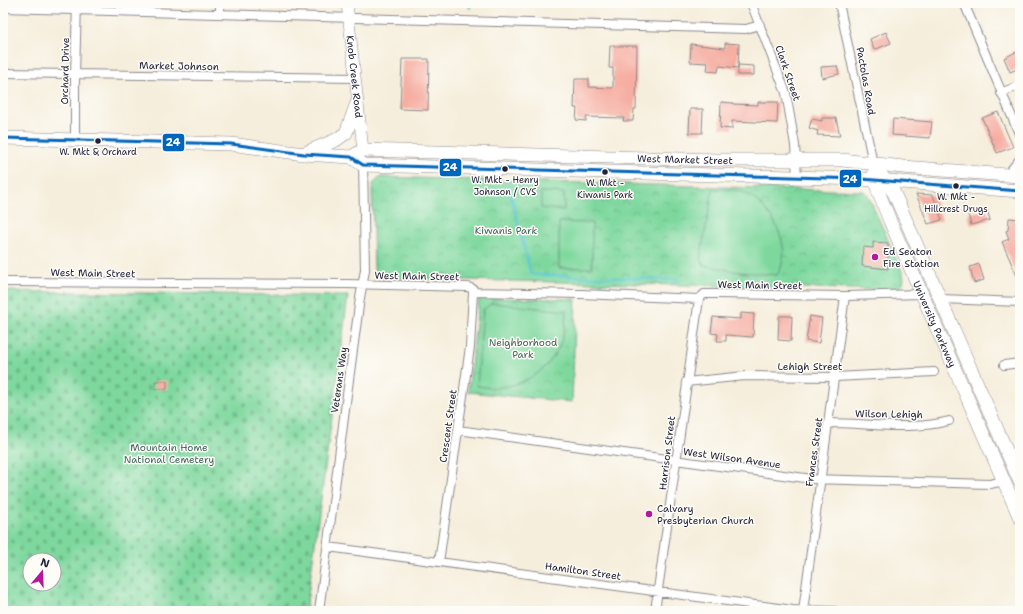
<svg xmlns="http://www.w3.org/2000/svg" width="1023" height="614" viewBox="0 0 1023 614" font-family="'Shantell Sans',sans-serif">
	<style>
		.cemetery { fill: url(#cemetery-stones); stroke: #507d6c; fill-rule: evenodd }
		.park { fill: url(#park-crowns); stroke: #507d6c }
		.pitch { fill: #7ed89e; stroke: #507d6c }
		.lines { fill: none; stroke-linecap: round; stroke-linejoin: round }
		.stream { stroke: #5ac8cf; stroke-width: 2.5 }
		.building { fill: #f6aea2 }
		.minor-casing { stroke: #8c888c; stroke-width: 10 }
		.secondary-casing { stroke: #8c888c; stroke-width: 12 }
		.primary-casing { stroke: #8c888c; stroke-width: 14 }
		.minor { stroke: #fff; stroke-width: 8 }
		.secondary { stroke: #fff; stroke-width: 11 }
		.primary { stroke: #fff; stroke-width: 13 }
		.bus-1-casing { stroke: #fdfcf7; stroke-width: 6 }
		.bus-1 { stroke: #0065bd; stroke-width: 3 }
		.bus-dot { fill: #22223b; stroke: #fdfcf7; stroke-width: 1.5 }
		.poi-dot { fill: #b5179e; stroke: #fdfcf7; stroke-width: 1.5 }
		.labels { text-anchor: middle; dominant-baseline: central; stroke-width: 3; stroke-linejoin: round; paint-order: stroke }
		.bus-label { font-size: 9px; fill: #22223b; stroke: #fdfcf7 }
		.street-label { font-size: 10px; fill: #22223b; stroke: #fdfcf7 }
		.park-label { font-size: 10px; fill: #42625e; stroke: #fdfcf7 }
		.poi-label { font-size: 10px; fill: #22223b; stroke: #fdfcf7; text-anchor: start }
		.line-badge { stroke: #fdfcf7; stroke-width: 1.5 }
		.badge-label { font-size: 11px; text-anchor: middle; font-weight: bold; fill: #fff }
	</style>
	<defs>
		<pattern id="cemetery-stones" width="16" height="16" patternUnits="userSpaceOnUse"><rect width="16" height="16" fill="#7ed89e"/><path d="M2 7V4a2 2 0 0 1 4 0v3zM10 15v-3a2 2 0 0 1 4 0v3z" fill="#6db989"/></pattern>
		<pattern id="park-crowns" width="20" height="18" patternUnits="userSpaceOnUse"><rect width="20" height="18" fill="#7ed89e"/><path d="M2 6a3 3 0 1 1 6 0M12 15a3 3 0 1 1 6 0" fill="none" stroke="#6db989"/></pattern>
	</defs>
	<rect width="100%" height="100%" fill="#fdfcf7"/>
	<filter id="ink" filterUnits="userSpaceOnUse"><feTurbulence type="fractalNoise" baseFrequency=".025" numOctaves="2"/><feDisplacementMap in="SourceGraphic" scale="8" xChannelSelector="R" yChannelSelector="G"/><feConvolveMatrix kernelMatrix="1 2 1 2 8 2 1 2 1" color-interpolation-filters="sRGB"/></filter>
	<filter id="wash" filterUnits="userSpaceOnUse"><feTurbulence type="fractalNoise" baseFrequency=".012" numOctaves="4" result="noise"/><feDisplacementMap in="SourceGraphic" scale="16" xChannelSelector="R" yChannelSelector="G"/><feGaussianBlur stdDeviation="0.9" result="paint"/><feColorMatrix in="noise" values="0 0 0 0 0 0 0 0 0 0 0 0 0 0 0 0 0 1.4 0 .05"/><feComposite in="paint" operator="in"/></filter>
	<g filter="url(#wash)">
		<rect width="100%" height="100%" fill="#f6eedc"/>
		<!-- cemetery -->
		<path class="cemetery" d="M 3,291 L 348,296 L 306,611 L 3,611 ZM 30,560 L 54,560 L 54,584 L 30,584 Z"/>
		<!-- park -->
		<path class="park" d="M 380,177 L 864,191 L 868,195 L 901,269 C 905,278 906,285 895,290 L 381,278 L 376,275 L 374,268 L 372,189 L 373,184 Z
			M 479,298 L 576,299 L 572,402 L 468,392 Z"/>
		<!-- pitch -->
		<path class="pitch" d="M 713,189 C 720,190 728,189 735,190 C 763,195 790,236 782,264 C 781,268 779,272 777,275 L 739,272 L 704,265 L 700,259 Z
			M 541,192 L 564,193 L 564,210 L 541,208 Z
			M 559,222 L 592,223 L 592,268 L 559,268 Z
			M 492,303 L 566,311 C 566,352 543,381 502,387 C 494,389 485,387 477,386 L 483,310 Z"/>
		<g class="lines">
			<!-- stream -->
			<path class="stream" d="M 469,3 L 470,8
				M 508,185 L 531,274 L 539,275 L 679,280"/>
		</g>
		<g id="blocks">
			<!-- building -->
			<path class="building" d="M 886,32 L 891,43 L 874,50 L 870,39 Z
				M 725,43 L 739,44 L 738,68 L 719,66 L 718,72 L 707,71 L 708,63 L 690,62 L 691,44 L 725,48 Z
				M 610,46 L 637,46 L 636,109 L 634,109 L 633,121 L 623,121 L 624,118 L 586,117 L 586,121 L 576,120 L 577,108 L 574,108 L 575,79 L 589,79 L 589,87 L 613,88 L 613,68 L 609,68 Z
				M 1020,50 L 1020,68 L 1010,72 L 1004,58 Z
				M 402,59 L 429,59 L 428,110 L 400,109 Z
				M 738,65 L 754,66 L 754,75 L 738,75 Z
				M 837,66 L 839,74 L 822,78 L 821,67 Z
				M 721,102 L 733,103 L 733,104 L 758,105 L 758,102 L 778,102 L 777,123 L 732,121 L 732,129 L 720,128 Z
				M 690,109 L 703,109 L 702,133 L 689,133 Z
				M 998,112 L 1013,147 L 997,153 L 982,118 Z
				M 822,118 L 836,118 L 840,136 L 817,135 L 818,131 L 809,128 L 812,119 L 822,121 Z
				M 893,119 L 932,122 L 930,138 L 892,135 Z
				M 916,194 L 933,195 L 942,220 L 928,224 Z
				M 987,209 L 990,220 L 971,225 L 968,214 Z
				M 1009,218 L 1020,219 L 1020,283 L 1002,242 L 1009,239 L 1006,231 L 1008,230 Z
				M 873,242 L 888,243 L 888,269 L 862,266 L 863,247 L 873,248 Z
				M 979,264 L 984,280 L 974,283 L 970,267 Z
				M 741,313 L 754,314 L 753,337 L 726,335 L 726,341 L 717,341 L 718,334 L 711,333 L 713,317 L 741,319 Z
				M 779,316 L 792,316 L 791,341 L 778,340 Z
				M 810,316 L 822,318 L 819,343 L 806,341 Z
				M 155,381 L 167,381 L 167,389 L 155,389 Z"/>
		</g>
	</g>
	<g filter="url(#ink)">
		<use href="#blocks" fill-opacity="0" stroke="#8c888c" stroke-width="1"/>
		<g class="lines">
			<defs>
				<path id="minor" d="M 751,3 L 786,93 L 795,145 L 797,177
					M 839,3 L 873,163
					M 964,3 L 1020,136
					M 3,8 L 746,29 L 760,25
					M 220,13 L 220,3
					M 3,73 L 355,78
					M 1001,93 L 1020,85
					M 75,140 L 75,75 L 77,3
					M 1007,175 L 1020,159
					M 3,282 L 347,284 L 468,287 L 473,289 L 473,292
					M 473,292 L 581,294 L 699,299 L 704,294 L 716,294 L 845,296 L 922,294
					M 941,299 L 1020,302
					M 1004,365 L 1020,363
					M 686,382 L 745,376 L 835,377 L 934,372
					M 828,423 C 868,423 910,431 949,421
					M 458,430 L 812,479 L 990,484 L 1004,481
					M 328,547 L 793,610 L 835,611
					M 439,562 L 470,347 L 473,292
					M 319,611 L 346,402 L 360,298 L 365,270 L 363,161
					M 655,611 L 699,299
					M 803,611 L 845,296"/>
				<g id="secondary">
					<path id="s1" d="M 347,3 L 363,150"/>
				</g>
				<g id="primary">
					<path d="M 3,138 L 231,144 L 304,154 L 351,157 L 363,165 L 861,179 L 1020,191"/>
					<path d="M 305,153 L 336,140 L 346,133 L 357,103"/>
					<path id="s2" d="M 351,157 L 363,150 L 718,160 L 842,160 L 903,167 L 1020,176"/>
					<path id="s3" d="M 874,173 L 878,191 L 890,221 L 1020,518"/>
					<path d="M 882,176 L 894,193 L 1020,482"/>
				</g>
			</defs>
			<!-- minor casing -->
			<use href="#minor" class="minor-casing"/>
			<!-- secondary casing -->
			<use href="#secondary" class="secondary-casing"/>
			<!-- primary casing -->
			<use href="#primary" class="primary-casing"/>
			<!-- minor -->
			<use href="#minor" class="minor"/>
			<!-- secondary -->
			<use href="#secondary" class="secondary"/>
			<!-- primary -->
			<use href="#primary" class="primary"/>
			<defs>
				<path id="bus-1" d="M 3,138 L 231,144 L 304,154 L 351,157 L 363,165 L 861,179 L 1020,191"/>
			</defs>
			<!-- bus-1 casing -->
			<use href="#bus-1" class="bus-1-casing"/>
			<!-- bus-1 -->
			<use href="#bus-1" class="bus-1"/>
		</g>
	</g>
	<!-- markers -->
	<g class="bus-dot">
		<circle cx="98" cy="141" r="3.5"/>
		<circle cx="505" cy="169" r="3.5"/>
		<circle cx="605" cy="172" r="3.5"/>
		<circle cx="956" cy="186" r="3.5"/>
	</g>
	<g class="poi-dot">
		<circle cx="875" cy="257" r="4"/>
		<circle cx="649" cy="514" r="4"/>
	</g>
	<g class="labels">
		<!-- bus labels -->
		<g class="bus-label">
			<text x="98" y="152">W. Mkt &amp; Orchard</text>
			<text x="505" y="180">W. Mkt - Henry<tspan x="505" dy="12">Johnson / CVS</tspan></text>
			<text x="605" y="183">W. Mkt -<tspan x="605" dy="12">Kiwanis Park</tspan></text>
			<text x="956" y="197">W. Mkt -<tspan x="956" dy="12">Hillcrest Drugs</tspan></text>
		</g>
		<!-- street labels -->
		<g class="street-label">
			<text transform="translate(179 66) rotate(1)">Market Johnson</text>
			<text transform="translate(65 71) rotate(-89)">Orchard Drive</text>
			<text transform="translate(788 73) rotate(71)">Clark Street</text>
			<text stroke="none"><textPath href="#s1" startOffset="74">Knob Creek Road</textPath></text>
			<text transform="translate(866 81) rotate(80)">Pactolas Road</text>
			<text stroke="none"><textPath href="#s2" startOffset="336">West Market Street</textPath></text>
			<text transform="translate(93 273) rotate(1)">West Main Street</text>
			<text transform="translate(417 276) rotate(1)">West Main Street</text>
			<text transform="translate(760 285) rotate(1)">West Main Street</text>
			<text stroke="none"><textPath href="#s3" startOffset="163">University Parkway</textPath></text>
			<text x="810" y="366">Lehigh Street</text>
			<text transform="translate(339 380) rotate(-82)">Veterans Way</text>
			<text transform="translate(889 414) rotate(1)">Wilson Lehigh</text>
			<text transform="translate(448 426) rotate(-82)">Crescent Street</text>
			<text transform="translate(814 452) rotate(-82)">Frances Street</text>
			<text transform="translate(667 453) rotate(-83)">Harrison Street</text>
			<text transform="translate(732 458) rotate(8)">West Wilson Avenue</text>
			<text transform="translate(583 571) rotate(8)">Hamilton Street</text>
		</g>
		<!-- park labels -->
		<g class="park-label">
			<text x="506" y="230">Kiwanis Park</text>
			<text x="523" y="342">Neighborhood<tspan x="523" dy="12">Park</tspan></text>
			<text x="169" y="447">Mountain Home<tspan x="169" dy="12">National Cemetery</tspan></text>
		</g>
		<!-- poi labels -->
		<g class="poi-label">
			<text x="883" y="251">Ed Seaton<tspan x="883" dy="12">Fire Station</tspan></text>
			<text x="657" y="508">Calvary<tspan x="657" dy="12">Presbyterian Church</tspan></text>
		</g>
	</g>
	<g class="line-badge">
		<rect x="162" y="133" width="23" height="19" rx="4" fill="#0065bd"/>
		<rect x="439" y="158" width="23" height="19" rx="4" fill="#0065bd"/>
		<rect x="839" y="169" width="23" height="19" rx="4" fill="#0065bd"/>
	</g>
	<g class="badge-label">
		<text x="173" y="146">24</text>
		<text x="450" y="171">24</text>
		<text x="850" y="183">24</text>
	</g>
	<!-- margin -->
	<rect width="1023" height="614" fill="none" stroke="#fdfcf7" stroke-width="16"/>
	<!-- north arrow -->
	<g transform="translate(42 572) rotate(19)"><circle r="19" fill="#fdfcf7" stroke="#a5a5ac"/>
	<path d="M0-3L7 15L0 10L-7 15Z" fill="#b5179e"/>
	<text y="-6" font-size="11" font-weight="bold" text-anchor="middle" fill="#22223b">N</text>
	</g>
</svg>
